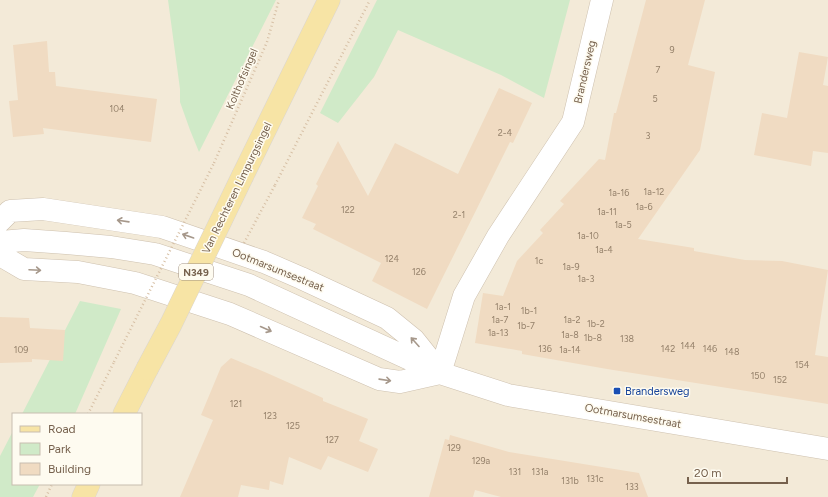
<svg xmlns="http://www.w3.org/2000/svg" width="828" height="497" viewBox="0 0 828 497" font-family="Figtree,sans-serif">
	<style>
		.residential { fill: #f3ead8; fill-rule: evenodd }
		.green { fill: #d0eac8 }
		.building { fill: #f0dbc2 }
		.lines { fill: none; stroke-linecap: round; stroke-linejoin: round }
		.minor-casing { stroke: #cec1af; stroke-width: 23 }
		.major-casing { stroke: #dbd6d1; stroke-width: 23 }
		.path { stroke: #d6bfa4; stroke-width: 2.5; stroke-dasharray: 1 3; stroke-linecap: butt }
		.minor { stroke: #fff; stroke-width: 22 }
		.major { stroke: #f7e4a5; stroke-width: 22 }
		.major-bridge-casing { stroke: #dbd6d1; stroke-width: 23; stroke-linecap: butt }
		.path-bridge { stroke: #d6bfa4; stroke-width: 2.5; stroke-dasharray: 1 3; stroke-linecap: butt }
		.major-bridge { stroke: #f7e4a5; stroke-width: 22 }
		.oneway { stroke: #a6988b }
		.transit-dot { fill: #1a4fb4; stroke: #fefbf0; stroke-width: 1.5 }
		.labels { text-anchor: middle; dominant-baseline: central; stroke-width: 3; stroke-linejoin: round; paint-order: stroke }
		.number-label { font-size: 9px; fill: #94806a }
		.shield { fill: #fefbf0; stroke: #9f8f7e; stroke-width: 1 }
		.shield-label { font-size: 10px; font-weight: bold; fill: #76614d }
		.street-label { font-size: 11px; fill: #76614d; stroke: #fefbf0 }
		.transit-label { font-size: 11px; fill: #164399; stroke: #fefbf0; text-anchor: start }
	</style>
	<rect width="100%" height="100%" fill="#fcf7e9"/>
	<!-- residential -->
	<path class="residential" d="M 0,0 L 828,0 L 828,497 L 0,497 ZM 13,414 L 141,414 L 141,484 L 13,484 Z"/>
	<!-- green -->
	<path class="green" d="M 168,0 L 276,0 L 199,152 L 190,130 L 180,102 L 180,89 Z
		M 377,0 L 570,0 L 544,98 L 501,75 L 398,30 L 374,77 L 338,123 L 320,113 Z
		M 80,301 L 121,309 L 75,414 L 22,414 Z
		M 13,431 L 13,484 L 40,484 L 33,497 L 0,497 L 0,456 Z"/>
	<!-- building -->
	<path class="building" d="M 646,0 L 705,0 L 688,65 L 715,72 L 700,150 L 638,239 L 694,248 L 694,251 L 745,260 L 782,261 L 828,270 L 815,355 L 828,357 L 828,404 L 607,369 L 522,354 L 522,351 L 475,343 L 483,293 L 503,296 L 517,261 L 543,233 L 540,230 L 564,204 L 560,201 L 599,159 L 605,160 L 614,113 L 616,113 Z
		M 47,41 L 49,72 L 55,72 L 56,86 L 157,99 L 151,142 L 43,128 L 44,134 L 13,137 L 9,101 L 18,100 L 13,45 Z
		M 799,52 L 828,57 L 823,85 L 828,86 L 828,153 L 813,151 L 811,166 L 754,155 L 762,113 L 787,118 Z
		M 499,88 L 532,103 L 513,143 L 510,142 L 427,309 L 372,281 L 381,263 L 313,229 L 316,224 L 302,218 L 318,186 L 316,184 L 338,141 L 368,196 L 395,143 L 458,174 Z
		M 0,317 L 29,318 L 30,328 L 65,330 L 63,361 L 32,359 L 32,362 L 0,363 Z
		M 231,358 L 267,373 L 323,398 L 323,401 L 368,419 L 359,441 L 378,449 L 368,472 L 328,456 L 321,470 L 289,457 L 283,485 L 270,481 L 269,490 L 241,485 L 238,497 L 180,497 L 213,420 L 201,415 L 221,367 Z
		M 450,435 L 509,452 L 639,473 L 648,497 L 501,497 L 475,490 L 473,497 L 429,497 L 445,439 L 449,440 Z"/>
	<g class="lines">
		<defs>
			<path id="minor" d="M 0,221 L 10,211 L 43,209 L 162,227 L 264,262 L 301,278 L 387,318 L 414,340 L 438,370
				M 0,242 L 24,240 L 66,243 L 111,247 L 155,254 L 249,285 L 440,373 L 508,395 L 828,449
				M 0,255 L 24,269 L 78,272 L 135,283 L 230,314 L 379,379 L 400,382 L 440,373
				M 440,373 L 464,296 L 498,236 L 573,122 L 602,0"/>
			<path id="major" d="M 243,175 L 329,0
				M 124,414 L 147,369
				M 83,497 L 89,484"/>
		</defs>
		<!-- minor casing -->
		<use href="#minor" class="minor-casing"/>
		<!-- major casing -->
		<use href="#major" class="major-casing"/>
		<!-- path -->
		<path class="path" d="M 214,163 L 267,42 L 279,0
			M 275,185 L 370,0
			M 88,414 L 114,362
			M 46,497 L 52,484"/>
		<!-- minor -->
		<use href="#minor" class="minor"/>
		<!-- major -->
		<use href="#major" class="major"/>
		<defs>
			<path id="major-bridge" d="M 147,369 L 171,324 L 243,175"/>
		</defs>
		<!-- major-bridge casing -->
		<use href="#major-bridge" class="major-bridge-casing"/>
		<!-- path-bridge -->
		<path class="path-bridge" d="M 244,243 L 275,185
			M 114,362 L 214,163"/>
		<!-- major-bridge -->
		<use href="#major-bridge" class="major-bridge"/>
	</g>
	<!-- one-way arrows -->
	<defs><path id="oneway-shaft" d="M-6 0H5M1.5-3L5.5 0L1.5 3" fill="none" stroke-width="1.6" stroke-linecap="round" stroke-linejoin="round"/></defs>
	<g class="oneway">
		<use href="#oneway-shaft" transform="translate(123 221) rotate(-172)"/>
		<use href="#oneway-shaft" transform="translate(188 236) rotate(-161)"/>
		<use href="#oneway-shaft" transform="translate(35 270) rotate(3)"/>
		<use href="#oneway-shaft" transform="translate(266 329) rotate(24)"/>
		<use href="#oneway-shaft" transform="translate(415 342) rotate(-132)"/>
		<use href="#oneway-shaft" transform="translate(385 380) rotate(8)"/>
	</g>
	<!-- markers -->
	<rect class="transit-dot" x="613" y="387" width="8" height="8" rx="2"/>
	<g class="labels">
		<!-- number labels -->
		<g class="number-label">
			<text x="672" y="49">9</text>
			<text x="658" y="69">7</text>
			<text x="655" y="98">5</text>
			<text x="117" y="108">104</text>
			<text x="505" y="132">2-4</text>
			<text x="648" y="135">3</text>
			<text x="654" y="191">1a-12</text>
			<text x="619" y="192">1a-16</text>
			<text x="644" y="206">1a-6</text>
			<text x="348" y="209">122</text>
			<text x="607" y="211">1a-11</text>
			<text x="459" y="214">2-1</text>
			<text x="623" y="224">1a-5</text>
			<text x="588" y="235">1a-10</text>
			<text x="604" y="249">1a-4</text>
			<text x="392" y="258">124</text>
			<text x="539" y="260">1c</text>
			<text x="571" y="266">1a-9</text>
			<text x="419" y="271">126</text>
			<text x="586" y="278">1a-3</text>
			<text x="503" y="306">1a-1</text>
			<text x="529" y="310">1b-1</text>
			<text x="500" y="319">1a-7</text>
			<text x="572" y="319">1a-2</text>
			<text x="596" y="323">1b-2</text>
			<text x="526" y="325">1b-7</text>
			<text x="498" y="332">1a-13</text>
			<text x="570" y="334">1a-8</text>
			<text x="593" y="337">1b-8</text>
			<text x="627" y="338">138</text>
			<text x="688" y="345">144</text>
			<text x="545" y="348">136</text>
			<text x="668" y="348">142</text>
			<text x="710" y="348">146</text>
			<text x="21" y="349">109</text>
			<text x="570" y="349">1a-14</text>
			<text x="732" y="351">148</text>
			<text x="802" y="364">154</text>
			<text x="758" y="375">150</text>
			<text x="780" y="379">152</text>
			<text x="236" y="403">121</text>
			<text x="270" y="415">123</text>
			<text x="293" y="425">125</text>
			<text x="332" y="439">127</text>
			<text x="454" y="447">129</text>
			<text x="481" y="460">129a</text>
			<text x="515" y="471">131</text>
			<text x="540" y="471">131a</text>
			<text x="595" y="478">131c</text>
			<text x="570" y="480">131b</text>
			<text x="632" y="486">133</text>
		</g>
		<!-- shield labels -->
		<rect class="shield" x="179" y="264" width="34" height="16" rx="3"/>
		<g class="shield-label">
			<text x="196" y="272">N349</text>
		</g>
		<!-- street labels -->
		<g class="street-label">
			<text transform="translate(585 72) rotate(-77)">Brandersweg</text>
			<text transform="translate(242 79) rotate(-67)">Kolthofsingel</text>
			<text transform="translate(237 188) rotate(-64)">Van Rechteren Limpurgsingel</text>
			<text transform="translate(278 270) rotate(22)">Ootmarsumsestraat</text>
			<text transform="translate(633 416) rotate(10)">Ootmarsumsestraat</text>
		</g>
		<!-- transit labels -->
		<g class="transit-label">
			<text x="625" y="391">Brandersweg</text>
		</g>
	</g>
	<!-- legend -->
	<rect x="12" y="413" width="130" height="72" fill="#fefbf0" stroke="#c8bdaf"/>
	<rect x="20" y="426" width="20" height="6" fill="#f7e4a5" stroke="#c8bdaf"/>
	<text x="48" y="433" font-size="12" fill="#76614d">Road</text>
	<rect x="20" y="443" width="20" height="12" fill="#d0eac8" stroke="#c8bdaf"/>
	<text x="48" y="453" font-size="12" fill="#76614d">Park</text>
	<rect x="20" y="463" width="20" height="12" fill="#f0dbc2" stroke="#c8bdaf"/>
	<text x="48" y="473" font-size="12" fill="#76614d">Building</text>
	<!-- scale -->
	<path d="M688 477v6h99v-6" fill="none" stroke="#76614d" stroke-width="2"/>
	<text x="694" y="477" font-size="12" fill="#76614d" stroke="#fefbf0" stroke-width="3" paint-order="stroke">20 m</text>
</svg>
